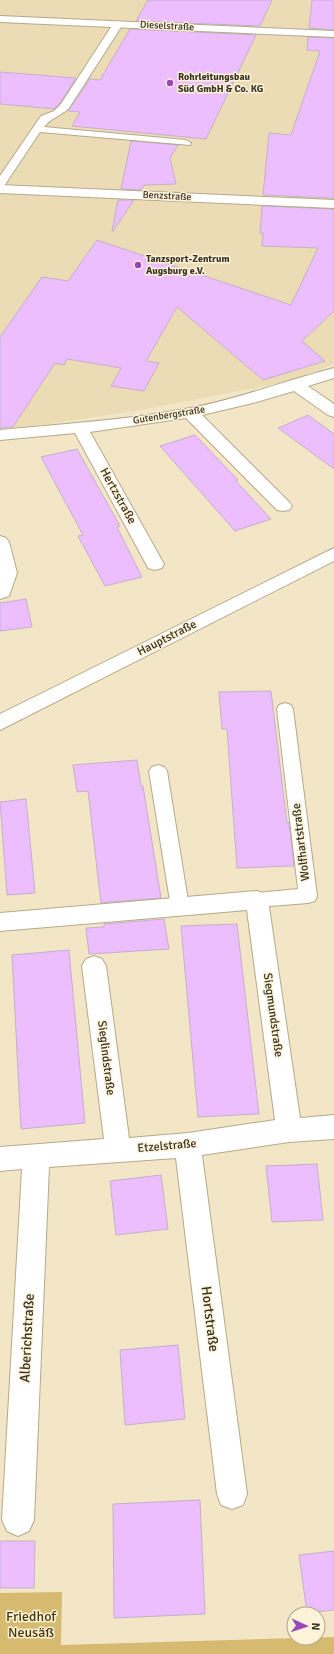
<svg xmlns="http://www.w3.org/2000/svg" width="334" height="1654" viewBox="0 0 334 1654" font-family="Signika,sans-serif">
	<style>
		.built { fill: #ebdcb5 }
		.green { fill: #d5ba70 }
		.building { fill: #ecbefe; stroke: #c4b0cc }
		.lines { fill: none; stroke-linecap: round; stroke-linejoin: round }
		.lane-casing { stroke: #b5a98b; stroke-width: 2 }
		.street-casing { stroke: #b5a98b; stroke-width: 2 }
		.secondary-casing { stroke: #b5a98b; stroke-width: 2 }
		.lane { fill: #fff; fill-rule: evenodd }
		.street { fill: #fff; fill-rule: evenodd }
		.secondary { fill: #fff; fill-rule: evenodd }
		.poi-dot { fill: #9947b6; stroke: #fdf3d9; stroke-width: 1.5 }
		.labels { text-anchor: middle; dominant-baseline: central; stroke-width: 3; stroke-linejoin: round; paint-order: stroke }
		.far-street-label { font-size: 10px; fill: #373225; stroke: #fdf3d9 }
		.far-poi-label { font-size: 10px; font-weight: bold; fill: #373225; stroke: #fdf3d9; text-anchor: start }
		.street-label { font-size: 12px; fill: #373225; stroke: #fdf3d9 }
		.near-street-label { font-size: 14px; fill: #373225; stroke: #fdf3d9 }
		.near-park-label { font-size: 14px; fill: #45360a; stroke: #fdf3d9 }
	</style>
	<rect width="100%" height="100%" fill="#f2e6c6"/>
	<!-- built -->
	<path class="built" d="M 0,0 L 334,0 L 334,364 L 286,382 L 135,411 L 28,427 L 0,429 Z"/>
	<!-- green -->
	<path class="green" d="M 62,1592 L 61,1645 L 334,1637 L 334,1654 L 0,1654 L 0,1593 Z"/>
	<!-- building -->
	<path class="building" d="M 148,0 L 272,0 L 260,26 L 136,21 Z
		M 312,0 L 334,0 L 334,30 L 309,28 Z
		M 130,29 L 256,35 L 206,139 L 72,126 L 80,112 L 68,111 L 90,79 L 100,80 Z
		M 308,37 L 334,38 L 334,198 L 263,195 L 269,133 L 291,135 L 320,51 L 307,50 Z
		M 0,72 L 76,78 L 60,103 L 54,109 L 0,104 Z
		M 131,141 L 178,145 L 170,158 L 176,184 L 144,185 L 141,190 L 121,189 Z
		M 118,200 L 134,200 L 113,231 L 112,231 Z
		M 262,206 L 334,209 L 334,311 L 302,341 L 325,361 L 263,380 L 177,307 L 146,361 L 159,363 L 144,391 L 111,386 L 121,368 L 67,359 L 64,365 L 55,363 L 13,427 L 0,428 L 0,337 L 42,277 L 68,281 L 97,240 L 291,305 L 318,248 L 262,246 L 263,233 L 260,233 Z
		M 308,415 L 334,434 L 334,469 L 278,428 Z
		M 195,435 L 238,480 L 236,481 L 271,519 L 235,531 L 160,446 Z
		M 77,449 L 120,526 L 117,527 L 142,577 L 105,586 L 78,536 L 83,535 L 41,457 Z
		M 26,599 L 32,627 L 0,631 L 0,603 Z
		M 271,691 L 287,823 L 289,822 L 294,866 L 237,868 L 227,729 L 222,729 L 219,692 Z
		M 137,760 L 141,786 L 143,786 L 161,898 L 101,903 L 88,791 L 77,792 L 73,765 Z
		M 26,799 L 35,893 L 7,895 L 0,802 Z
		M 164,919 L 169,949 L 89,954 L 86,928 L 104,927 L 104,924 Z
		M 237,924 L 259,1114 L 198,1117 L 181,926 Z
		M 69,950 L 85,1123 L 21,1129 L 12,955 Z
		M 317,1164 L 323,1220 L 272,1222 L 266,1166 Z
		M 161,1175 L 168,1229 L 116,1235 L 110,1181 Z
		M 178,1345 L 185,1419 L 125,1425 L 120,1350 Z
		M 200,1500 L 205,1614 L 114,1618 L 113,1504 Z
		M 0,1541 L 35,1541 L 34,1588 L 0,1588 Z
		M 334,1551 L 334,1610 L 307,1613 L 299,1555 Z"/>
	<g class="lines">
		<defs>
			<path id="lane" d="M 118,21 L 123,24 L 69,108 C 61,116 50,118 44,127 L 186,140 L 191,143 L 190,145 L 40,132 L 4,186 L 0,187 L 0,176 L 41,116 L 54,111 L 61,104 L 113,24 Z
				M 285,703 L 291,705 L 293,709 L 317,896 L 315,901 L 308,903 L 257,907 L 250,905 L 248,900 L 250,895 L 257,893 L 298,889 L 277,709 L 279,705 Z
				M 158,765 L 164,767 L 167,771 L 189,907 L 187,912 L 180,914 L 173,912 L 171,907 L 149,771 L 152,767 Z"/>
			<path id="street" d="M 0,16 L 334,31 L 334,37 L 0,22 Z
				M 0,185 L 334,200 L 334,208 L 0,193 Z
				M 334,368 L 334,378 L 308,386 L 334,404 L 334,417 L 328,415 L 294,391 L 253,403 L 202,415 L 289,502 L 292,506 L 289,510 L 283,511 L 277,510 L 186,418 L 90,432 L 164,564 L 162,568 L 155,570 L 148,568 L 146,564 L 75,433 L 0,440 L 0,430 C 63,424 128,420 190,408 C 240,399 286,380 334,368 Z
				M 0,536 L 6,538 L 9,542 L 17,573 L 9,596 L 0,599 Z
				M 257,891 L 265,894 L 268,900 L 300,1118 L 334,1115 L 334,1139 L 289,1142 L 202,1155 L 247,1494 L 243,1505 L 232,1509 L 221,1505 L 217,1494 L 176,1158 L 49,1167 L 34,1520 L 29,1531 L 18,1536 L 7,1531 L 2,1520 L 22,1169 L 0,1171 L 0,1147 L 104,1139 L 82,966 L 86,959 L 94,956 L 102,959 L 106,966 L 129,1138 L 188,1133 L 275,1120 L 247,910 L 0,931 L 0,913 Z"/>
			<path id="secondary" d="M 334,548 L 334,561 L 0,730 L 0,714 Z"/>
		</defs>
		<!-- lane casing -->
		<use href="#lane" class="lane-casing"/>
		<!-- street casing -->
		<use href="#street" class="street-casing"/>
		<!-- secondary casing -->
		<use href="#secondary" class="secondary-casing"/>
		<!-- lane -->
		<use href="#lane" class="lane"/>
		<!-- street -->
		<use href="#street" class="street"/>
		<!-- secondary -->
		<use href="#secondary" class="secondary"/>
	</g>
	<!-- markers -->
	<g class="poi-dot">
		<circle cx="170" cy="83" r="4"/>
		<circle cx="138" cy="265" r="4"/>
	</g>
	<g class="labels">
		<!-- far-street labels -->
		<g class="far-street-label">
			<text transform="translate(167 26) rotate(3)">Dieselstraße</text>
			<text transform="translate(167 196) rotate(3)">Benzstraße</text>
			<text transform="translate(169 415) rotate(-9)">Gutenbergstraße</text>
		</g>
		<!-- far-poi labels -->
		<g class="far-poi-label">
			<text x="178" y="77">Rohrleitungsbau<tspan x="178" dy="12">Süd GmbH &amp; Co. KG</tspan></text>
			<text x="146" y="259">Tanzsport-Zentrum<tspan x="146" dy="12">Augsburg e.V.</tspan></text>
		</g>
		<!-- street labels -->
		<g class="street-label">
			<text transform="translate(118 496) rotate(61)">Hertzstraße</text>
			<text transform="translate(167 638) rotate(-27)">Hauptstraße</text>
			<text transform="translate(301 842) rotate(-97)">Wolfhartstraße</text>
			<text transform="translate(273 1015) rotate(82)">Siegmundstraße</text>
			<text transform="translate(106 1058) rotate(83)">Sieglindstraße</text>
			<text transform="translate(167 1146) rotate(-5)">Etzelstraße</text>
		</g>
		<!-- near-street labels -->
		<g class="near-street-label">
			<text transform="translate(210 1319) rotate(83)">Hortstraße</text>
			<text transform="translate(27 1338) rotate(-87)">Alberichstraße</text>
		</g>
		<!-- near-park labels -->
		<g class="near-park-label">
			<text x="31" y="1616">Friedhof<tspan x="31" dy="16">Neusäß</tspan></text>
		</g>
	</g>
	<!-- north arrow -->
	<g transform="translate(306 1626) rotate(93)"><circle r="19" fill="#fdf3d9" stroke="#aea691"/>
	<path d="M0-3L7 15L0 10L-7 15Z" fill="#9947b6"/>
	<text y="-6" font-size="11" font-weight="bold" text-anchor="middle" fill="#373225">N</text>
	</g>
</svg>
